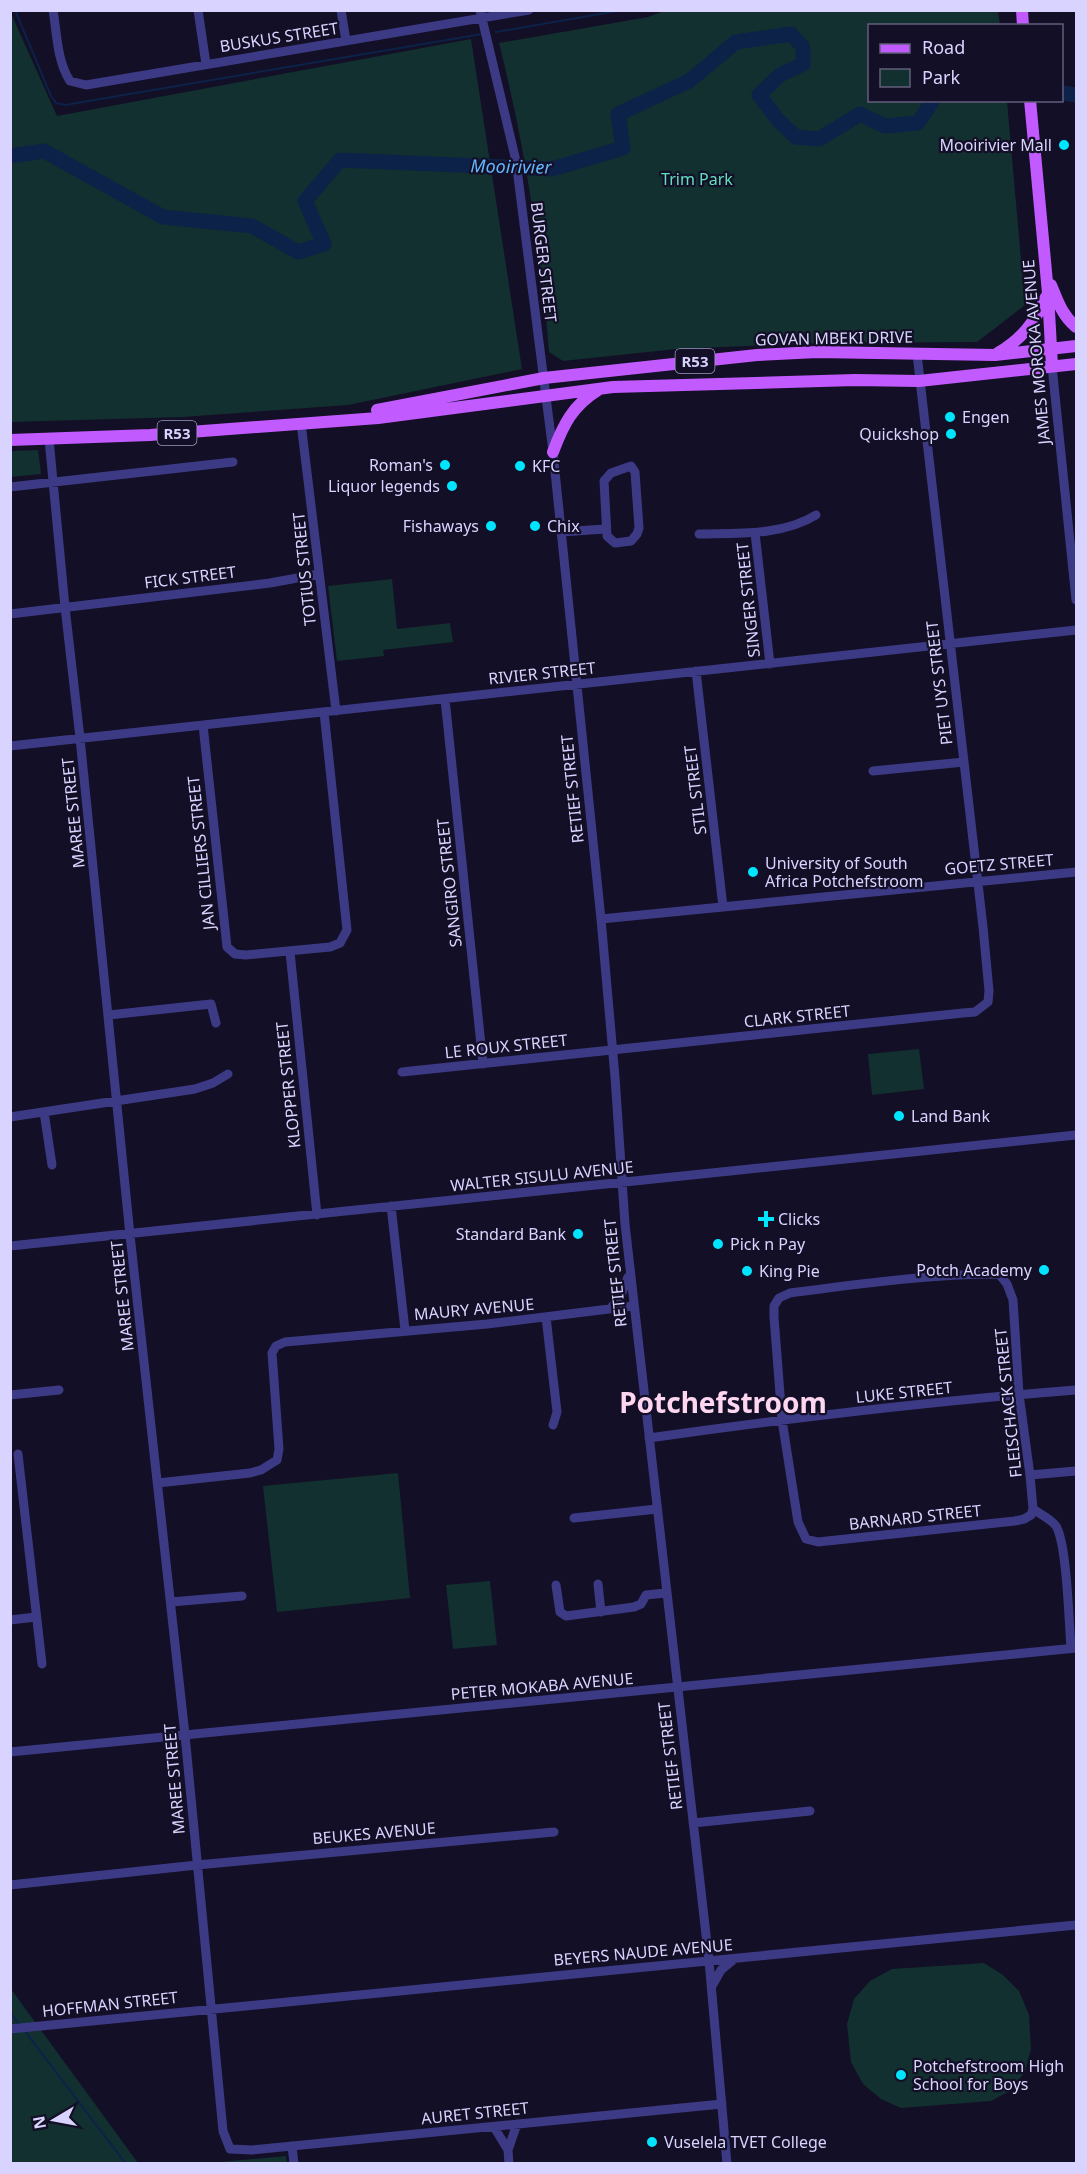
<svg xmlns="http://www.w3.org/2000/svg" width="1087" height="2174" viewBox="0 0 1087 2174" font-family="'Noto Sans',sans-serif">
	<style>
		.green { fill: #12302f }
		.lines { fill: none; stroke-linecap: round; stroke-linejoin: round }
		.stream { stroke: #0c2248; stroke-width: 2 }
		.river { stroke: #0c2248; stroke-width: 15 }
		.minor { stroke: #3d3a85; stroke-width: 9 }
		.major { stroke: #c25bff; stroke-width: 12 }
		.poi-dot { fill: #00e5ff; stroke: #130f26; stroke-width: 2 }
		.labels { text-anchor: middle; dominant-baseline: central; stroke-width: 4.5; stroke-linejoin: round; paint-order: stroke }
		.shield { fill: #130f26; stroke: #9e99be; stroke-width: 1.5 }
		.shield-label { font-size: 15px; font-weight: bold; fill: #d9d4ff }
		.street-label { font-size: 16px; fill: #d9d4ff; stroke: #130f26 }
		.poi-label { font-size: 16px; fill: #d9d4ff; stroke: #130f26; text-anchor: start }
		.park-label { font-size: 16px; fill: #5fe0c0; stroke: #130f26 }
		.water-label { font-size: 18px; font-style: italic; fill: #62b6ff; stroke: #130f26 }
		.town-label { font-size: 28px; font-weight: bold; fill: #ffd6f0; stroke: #130f26 }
	</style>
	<rect width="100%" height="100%" fill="#130f26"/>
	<!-- green -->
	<path class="green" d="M 10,11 L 57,116 L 471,39 L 522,369 L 348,405 L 182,417 L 11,422 Z
		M 664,11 L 998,11 L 1000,25 L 870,26 L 870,100 L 1007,101 L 1025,305 L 977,342 L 820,343 L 676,349 L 563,361 L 549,352 C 541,249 524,142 499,43 L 648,17 Z
		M 38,450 L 41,474 L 11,477 L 11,451 Z
		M 392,579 L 397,629 L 450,623 L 453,642 L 383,650 L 384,656 L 337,661 L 328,586 Z
		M 919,1049 L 924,1089 L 872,1095 L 868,1054 Z
		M 398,1473 L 410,1598 L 277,1612 L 263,1486 Z
		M 490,1581 L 497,1645 L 453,1649 L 446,1585 Z
		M 984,1963 L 1003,1975 L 1019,1991 L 1029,2015 L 1031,2049 L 1025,2072 L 1010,2091 L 991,2101 L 901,2108 L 881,2099 L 863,2084 L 851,2062 L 847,2024 L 854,1999 L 870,1981 L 892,1969 Z
		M 11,1989 L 138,2163 L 11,2163 Z
		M 286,2156 L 287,2163 L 210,2163 Z"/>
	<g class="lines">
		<!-- stream -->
		<path class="stream" d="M 15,10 L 51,96 L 56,103 L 65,105 L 482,34
			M 496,32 L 623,10
			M 10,2012 L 20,2025
			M 24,2030 L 126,2164"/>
		<!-- river -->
		<path class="river" d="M 1062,93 L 1076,95
			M 10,156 L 44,151 L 163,217 L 252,226 L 298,252 L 324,244 L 305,201 L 340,160 L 552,169 L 623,148 L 618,114 L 689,81 L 736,42 L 791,34 L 803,47 L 803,64 L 780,75 L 759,95 L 778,120 L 796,137 L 819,139 L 860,114 L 885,126 L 918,123 L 933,100"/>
		<!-- minor -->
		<path class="minor" d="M 53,10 C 57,34 57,61 70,81 L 86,85 L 529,10
			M 198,10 L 206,64
			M 341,10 L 346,41
			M 480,10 L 516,161 L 553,452 L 601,919 L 615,1077 L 625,1224 L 709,1961 L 727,2164
			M 1052,366 L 1076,600
			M 301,423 L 336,711
			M 49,439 L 65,607 L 80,738 L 130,1235 L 185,1735 L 223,2131 L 230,2149 L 252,2150 L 722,2104
			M 631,466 L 635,472 L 639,528 L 637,534 L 631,541 L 615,543 L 607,536 L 604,481 L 611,473 Z
			M 10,487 L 233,462
			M 561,532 L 605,529
			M 755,533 L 770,664
			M 699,534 C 737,533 782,536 816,515
			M 10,614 L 270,583 L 319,574
			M 696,671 L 723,907
			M 445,699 L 483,1064
			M 203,725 L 227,947 L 235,954 L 246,955 L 330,947 L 340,943 L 347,930 L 324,712
			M 10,746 L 1076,630
			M 873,771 L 964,762
			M 601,919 L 1076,872
			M 290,952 L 317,1215
			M 109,1015 L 211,1004 L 216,1023
			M 402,1072 L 963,1013 L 975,1012 L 988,1002 L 989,991 L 983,927 L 917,354
			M 44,1112 L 52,1165
			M 10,1117 L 195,1089 L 213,1083 L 228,1074
			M 391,1206 L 405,1330
			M 10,1246 L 1076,1135
			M 999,1274 L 1007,1284 L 1013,1300 L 1019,1394 L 1030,1475 L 1033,1509 L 1031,1515 L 1024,1519 L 1015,1521 L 818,1542 L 806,1539 L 798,1522 L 782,1420 L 774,1317 L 774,1306 L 779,1298 L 790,1293 C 859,1284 930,1274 999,1274 Z
			M 610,1309 L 621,1295 L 628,1277
			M 546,1317 L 557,1412 L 553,1425
			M 10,1395 L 59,1390
			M 649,1438 C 791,1418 934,1401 1076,1390
			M 18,1454 L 42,1664
			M 1030,1475 L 1076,1471
			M 158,1483 L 250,1473 L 261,1470 L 277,1460 L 279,1449 L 272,1353 L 276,1346 L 285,1342 L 487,1324 L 633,1306
			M 1033,1509 C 1040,1514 1051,1519 1056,1526 C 1067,1544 1069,1624 1071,1648
			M 574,1518 L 657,1509
			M 598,1584 L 601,1612
			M 556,1585 L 560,1612 L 566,1616 L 634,1607 L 641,1604 L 646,1595 L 666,1593
			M 171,1602 L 242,1596
			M 10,1620 L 36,1617
			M 10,1752 L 1076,1648
			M 693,1823 L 810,1811
			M 10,1885 L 197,1865 L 554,1832
			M 712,1986 L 721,1970 L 733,1960
			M 10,2029 L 1076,1925
			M 494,2127 L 508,2150
			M 292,2146 L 294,2164
			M 509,2164 L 508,2150 L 517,2124"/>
		<!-- major -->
		<path class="major" d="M 1022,10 L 1023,26
			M 1030,100 L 1048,293 L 1052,366
			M 1051,285 C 1058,302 1062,315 1076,327
			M 998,353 C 1022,339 1035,322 1046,297
			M 377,410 L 544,378 L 757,355 L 817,352 L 995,355 L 1076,346
			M 10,440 L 150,435 L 378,418 L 613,387 L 855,380 L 919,381 L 1076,364
			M 553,452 C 563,425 573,405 598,390"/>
	</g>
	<!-- markers -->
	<g class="poi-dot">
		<circle cx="1064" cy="145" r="6"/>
		<circle cx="950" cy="417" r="6"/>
		<circle cx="951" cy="434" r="6"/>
		<circle cx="445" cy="465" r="6"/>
		<circle cx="520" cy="466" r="6"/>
		<circle cx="452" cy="486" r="6"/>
		<circle cx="491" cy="526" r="6"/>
		<circle cx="535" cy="526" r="6"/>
		<circle cx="753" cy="872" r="6"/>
		<circle cx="899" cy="1116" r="6"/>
		<path d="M763 1210h6v6h6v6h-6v6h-6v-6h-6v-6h6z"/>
		<circle cx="578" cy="1234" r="6"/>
		<circle cx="718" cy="1244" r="6"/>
		<circle cx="1044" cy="1270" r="6"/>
		<circle cx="747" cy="1271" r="6"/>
		<circle cx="901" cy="2075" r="6"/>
		<circle cx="652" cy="2142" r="6"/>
	</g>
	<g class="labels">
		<!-- shield labels -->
		<g class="shield">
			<rect x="675.5" y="349" width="39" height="24" rx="4.5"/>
			<rect x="157.5" y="421" width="39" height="24" rx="4.5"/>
		</g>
		<g class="shield-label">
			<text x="695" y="361">R53</text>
			<text x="177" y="433">R53</text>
		</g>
		<!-- street labels -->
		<g class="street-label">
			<text transform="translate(279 37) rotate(-9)">BUSKUS STREET</text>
			<text transform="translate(544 262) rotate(83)">BURGER STREET</text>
			<text transform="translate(834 338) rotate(-1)">GOVAN MBEKI DRIVE</text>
			<text transform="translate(1036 352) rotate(-95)">JAMES MOROKA AVENUE</text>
			<text transform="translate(304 569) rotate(-96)">TOTIUS STREET</text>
			<text transform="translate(190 577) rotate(-7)">FICK STREET</text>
			<text transform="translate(748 600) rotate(-96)">SINGER STREET</text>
			<text transform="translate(542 673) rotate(-6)">RIVIER STREET</text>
			<text transform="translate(939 683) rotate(-97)">PIET UYS STREET</text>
			<text transform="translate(572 789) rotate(-96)">RETIEF STREET</text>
			<text transform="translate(695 790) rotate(-97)">STIL STREET</text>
			<text transform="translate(73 813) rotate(-96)">MAREE STREET</text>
			<text transform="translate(201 853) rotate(-96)">JAN CILLIERS STREET</text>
			<text transform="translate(999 864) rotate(-5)">GOETZ STREET</text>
			<text transform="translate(449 883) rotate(-96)">SANGIRO STREET</text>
			<text transform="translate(797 1016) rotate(-6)">CLARK STREET</text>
			<text transform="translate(506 1046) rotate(-6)">LE ROUX STREET</text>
			<text transform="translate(288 1085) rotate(-96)">KLOPPER STREET</text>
			<text transform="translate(542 1176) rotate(-6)">WALTER SISULU AVENUE</text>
			<text transform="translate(615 1273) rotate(-96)">RETIEF STREET</text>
			<text transform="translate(122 1296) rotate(-96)">MAREE STREET</text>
			<text transform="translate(474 1309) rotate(-5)">MAURY AVENUE</text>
			<text transform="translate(904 1392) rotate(-6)">LUKE STREET</text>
			<text transform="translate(1008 1403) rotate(-96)">FLEISCHACK STREET</text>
			<text transform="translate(915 1517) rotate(-6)">BARNARD STREET</text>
			<text transform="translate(542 1686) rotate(-5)">PETER MOKABA AVENUE</text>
			<text transform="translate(670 1756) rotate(-97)">RETIEF STREET</text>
			<text transform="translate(174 1779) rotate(-95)">MAREE STREET</text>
			<text transform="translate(374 1833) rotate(-5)">BEUKES AVENUE</text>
			<text transform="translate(643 1952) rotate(-5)">BEYERS NAUDE AVENUE</text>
			<text transform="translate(110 2004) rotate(-6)">HOFFMAN STREET</text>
			<text transform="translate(475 2113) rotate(-6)">AURET STREET</text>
		</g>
		<!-- poi labels -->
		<g class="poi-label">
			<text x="1052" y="145" text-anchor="end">Mooirivier Mall</text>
			<text x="962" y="417">Engen</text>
			<text x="939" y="434" text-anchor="end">Quickshop</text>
			<text x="433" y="465" text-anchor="end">Roman's</text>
			<text x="532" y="466">KFC</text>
			<text x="440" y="486" text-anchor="end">Liquor legends</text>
			<text x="479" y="526" text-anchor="end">Fishaways</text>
			<text x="547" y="526">Chix</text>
			<text x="765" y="863">University of South<tspan x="765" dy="18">Africa Potchefstroom</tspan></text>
			<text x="911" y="1116">Land Bank</text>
			<text x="778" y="1219">Clicks</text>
			<text x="566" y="1234" text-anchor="end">Standard Bank</text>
			<text x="730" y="1244">Pick n Pay</text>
			<text x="1032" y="1270" text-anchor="end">Potch Academy</text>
			<text x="759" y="1271">King Pie</text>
			<text x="913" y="2066">Potchefstroom High<tspan x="913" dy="18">School for Boys</tspan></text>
			<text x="664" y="2142">Vuselela TVET College</text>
		</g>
		<!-- park labels -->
		<g class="park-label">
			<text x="697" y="179">Trim Park</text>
		</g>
		<!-- water labels -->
		<g class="water-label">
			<text transform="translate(511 166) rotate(1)">Mooirivier</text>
		</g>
		<!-- town labels -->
		<g class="town-label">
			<text x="723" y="1402">Potchefstroom</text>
		</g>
	</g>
	<!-- border -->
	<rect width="1087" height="2174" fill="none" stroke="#d9d4ff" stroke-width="24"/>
	<!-- legend -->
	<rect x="868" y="24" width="195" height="78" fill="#130f26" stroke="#625e7d" stroke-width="1.5"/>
	<rect x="880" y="44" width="30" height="9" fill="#c25bff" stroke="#625e7d" stroke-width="1.5"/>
	<text x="922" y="54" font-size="18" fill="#d9d4ff">Road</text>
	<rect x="880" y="69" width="30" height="18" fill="#12302f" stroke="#625e7d" stroke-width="1.5"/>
	<text x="922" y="84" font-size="18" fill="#d9d4ff">Park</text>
	<!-- north arrow -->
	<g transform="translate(54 2120) rotate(260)" stroke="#130f26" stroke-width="4.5" paint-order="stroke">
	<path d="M0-4.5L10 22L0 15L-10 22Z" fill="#d9d4ff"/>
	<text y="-9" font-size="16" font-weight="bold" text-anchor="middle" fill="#d9d4ff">N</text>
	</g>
</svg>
